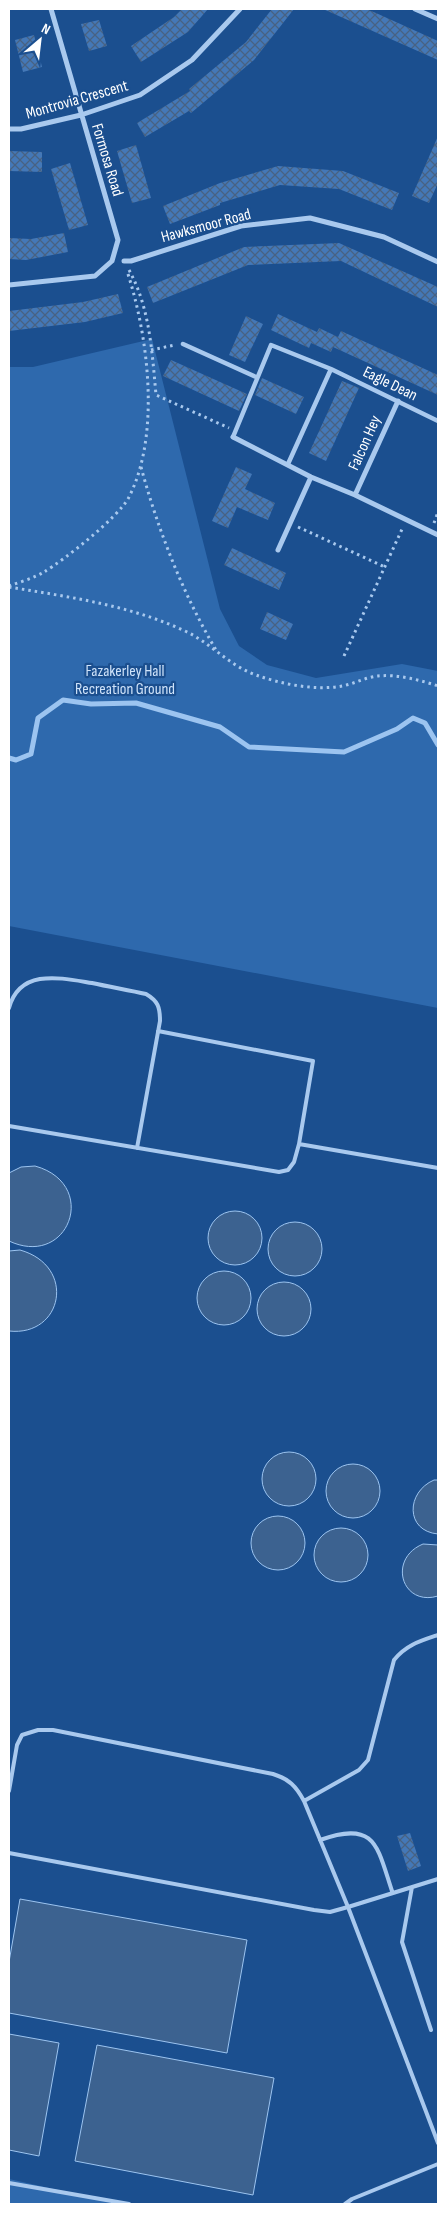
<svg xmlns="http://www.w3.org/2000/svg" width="447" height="2213" viewBox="0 0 447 2213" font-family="'Sofia Sans Condensed',sans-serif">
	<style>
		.green { fill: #2e69ad }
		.water { fill: #3c6290; stroke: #9cc4f0 }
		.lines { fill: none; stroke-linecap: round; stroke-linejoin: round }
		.stream { stroke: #9cc4f0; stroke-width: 5 }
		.building { fill: url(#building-cross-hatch) }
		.path { stroke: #a9c9ee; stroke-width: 3; stroke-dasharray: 2.5 4; stroke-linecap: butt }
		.service { stroke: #a9c9ee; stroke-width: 4 }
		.pedestrian { stroke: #a9c9ee; stroke-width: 4.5 }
		.minor { stroke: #a9c9ee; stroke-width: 5 }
		.labels { text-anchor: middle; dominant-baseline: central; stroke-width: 4.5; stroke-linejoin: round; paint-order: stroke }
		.street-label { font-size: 16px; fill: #fff; stroke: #1b4f8f }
		.park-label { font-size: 16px; fill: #cfe3fa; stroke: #1b4f8f }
	</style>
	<defs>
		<pattern id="building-cross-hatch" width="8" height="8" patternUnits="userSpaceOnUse" patternTransform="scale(1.25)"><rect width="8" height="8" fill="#4478b7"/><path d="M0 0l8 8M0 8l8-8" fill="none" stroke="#486282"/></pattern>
	</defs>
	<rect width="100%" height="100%" fill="#1b4f8f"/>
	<!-- green -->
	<path class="green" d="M 152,339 L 220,609 L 239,646 L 267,665 L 316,678 L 402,664 L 438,671 L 438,1008 L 9,926 L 9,367 L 33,367 Z
		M 9,2179 L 121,2204 L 9,2204 Z"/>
	<!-- water -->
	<path class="water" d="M 35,1166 C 100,1184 69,1269 9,1241 L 9,1173 L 21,1167 Z
		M208 1238a27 27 0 1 1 54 0a27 27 0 1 1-54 0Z
		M268 1249a27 27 0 1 1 54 0a27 27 0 1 1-54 0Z
		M 20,1250 C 77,1266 63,1337 9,1331 L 9,1251 Z
		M197 1298a27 27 0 1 1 54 0a27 27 0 1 1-54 0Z
		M257 1309a27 27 0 1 1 54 0a27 27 0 1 1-54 0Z
		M262 1479a27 27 0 1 1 54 0a27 27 0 1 1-54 0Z
		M326 1491a27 27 0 1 1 54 0a27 27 0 1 1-54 0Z
		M 434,1480 L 438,1480 L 438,1534 C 405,1531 406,1492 434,1480 Z
		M251 1543a27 27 0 1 1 54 0a27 27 0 1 1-54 0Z
		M314 1555a27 27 0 1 1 54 0a27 27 0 1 1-54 0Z
		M 423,1544 L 438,1545 L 438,1596 C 402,1607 387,1559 423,1544 Z
		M 20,1899 L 247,1940 L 227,2053 L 9,2013 L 9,1962 Z
		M 9,2034 L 59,2043 L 39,2156 L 9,2150 Z
		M 97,2045 L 274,2078 L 253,2195 L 75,2161 Z"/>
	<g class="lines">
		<!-- stream -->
		<path class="stream" d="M 9,758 L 16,760 L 31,754 L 38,718 L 63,700 L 91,704 L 136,703 L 220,727 L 249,747 L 344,752 L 397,729 L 413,718 L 425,723 L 438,745"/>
	</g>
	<!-- building -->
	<path class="building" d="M 182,9 L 208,9 L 188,32 L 141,62 L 131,46 L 174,17 Z
		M 272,9 L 294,9 L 254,60 L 191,113 L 189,111 L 145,137 L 137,123 L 190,91 L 189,89 L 246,42 Z
		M 323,9 L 366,9 L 376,13 L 438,41 L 438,60 Z
		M 99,20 L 107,46 L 89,51 L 81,24 Z
		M 34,35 L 42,67 L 23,72 L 15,40 Z
		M 438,136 L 438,183 L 429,203 L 412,196 Z
		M 136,145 L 151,198 L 132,203 L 117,151 Z
		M 9,151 L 42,152 L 42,172 L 9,171 Z
		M 70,163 L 88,225 L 69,230 L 51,169 Z
		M 278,166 L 343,171 L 399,193 L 392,210 L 339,189 L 280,185 L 220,203 L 220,205 L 170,224 L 163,206 L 220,183 Z
		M 64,233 L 68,252 L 26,260 L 9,259 L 9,238 L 31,239 Z
		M 339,243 L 438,287 L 438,307 L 341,261 L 248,265 L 153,303 L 147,287 L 244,247 Z
		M 118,294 L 123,313 L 85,322 L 9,331 L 9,311 L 83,302 Z
		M 278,314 L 317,332 L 319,328 L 338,337 L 341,331 L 438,375 L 438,395 L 333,347 L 331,352 L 311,343 L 309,348 L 271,330 Z
		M 246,316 L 263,324 L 245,362 L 229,355 Z
		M 171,360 L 247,394 L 239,411 L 163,376 Z
		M 262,378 L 304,397 L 296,414 L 255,395 Z
		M 342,381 L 359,388 L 326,461 L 309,453 Z
		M 236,467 L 252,474 L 245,489 L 275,503 L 268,520 L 237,507 L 228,528 L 212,521 Z
		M 232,548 L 286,573 L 279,590 L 224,565 Z
		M 267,612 L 293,624 L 286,640 L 260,629 Z
		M 410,1833 L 421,1866 L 408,1871 L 397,1836 Z"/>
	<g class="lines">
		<!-- path -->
		<path class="path" d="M 129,270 C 150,308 152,352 156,395 L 229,428
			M 151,350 L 175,345
			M 141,467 C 158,530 183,594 216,650
			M 434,523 L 438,512
			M 298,527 L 385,567
			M 9,586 C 20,582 34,578 44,572 C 64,560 119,517 129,497 C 161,434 148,335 127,271
			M 9,587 C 69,597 129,605 185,631 C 211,643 228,665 256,675 C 281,684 315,691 342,686 C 354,684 366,677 378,676 C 397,674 420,680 438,686
			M 344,656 L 403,527"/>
		<!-- service -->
		<path class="service" d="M 9,1008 C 20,968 61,978 92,983 C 110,987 128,990 146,994 C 158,1001 160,1007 160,1021 L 137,1148
			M 158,1031 L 313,1061 L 299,1144
			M 9,1126 L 279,1172 L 288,1170 L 294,1162 L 299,1144 L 438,1168
			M 438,1635 C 420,1641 406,1645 394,1660 L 368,1760 L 359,1770 L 304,1801 L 348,1907 L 438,1879
			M 9,1791 L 17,1745 L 22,1735 L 38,1730 L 53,1730 L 273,1774 C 289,1779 296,1786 304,1801
			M 320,1840 C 376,1820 377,1846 392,1891
			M 9,1853 L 314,1910 L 330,1912 L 348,1907 L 438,2143
			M 412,1887 L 402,1942 L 431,2030
			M 9,2183 L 129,2204
			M 345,2204 L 352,2199 L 438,2164"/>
		<!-- pedestrian -->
		<path class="pedestrian" d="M 183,344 L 256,377
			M 233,437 L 271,345 L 331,369 L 438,421
			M 288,464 L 331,369"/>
		<!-- minor -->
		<path class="minor" d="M 415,9 L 438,19
			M 9,129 L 21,129 L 81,115 L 140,95 L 192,60 L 240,9
			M 124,261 L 131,261 L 241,226 L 310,218 L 384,237 L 438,262
			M 9,285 L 95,276 L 112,261 L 118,240 L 51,9
			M 233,437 L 311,477 L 355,495 L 438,535
			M 355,495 L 398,401
			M 278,550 L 311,477"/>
	</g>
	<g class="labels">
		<!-- street labels -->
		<g class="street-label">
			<text transform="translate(77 100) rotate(-16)">Montrovia Crescent</text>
			<text transform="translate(107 160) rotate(73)">Formosa Road</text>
			<text transform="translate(206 226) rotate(-15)">Hawksmoor Road</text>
			<text transform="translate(390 384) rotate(26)">Eagle Dean</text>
			<text transform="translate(365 443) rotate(-66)">Falcon Hey</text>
		</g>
		<!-- park labels -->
		<g class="park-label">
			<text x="125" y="671">Fazakerley Hall<tspan x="125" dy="18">Recreation Ground</tspan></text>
		</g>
	</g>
	<!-- border -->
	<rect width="447" height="2213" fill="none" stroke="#ffffff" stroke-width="20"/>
	<!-- north arrow -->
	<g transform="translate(40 40) rotate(28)" stroke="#1b4f8f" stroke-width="4" paint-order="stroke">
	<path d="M0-4L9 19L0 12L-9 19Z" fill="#ffffff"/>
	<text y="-8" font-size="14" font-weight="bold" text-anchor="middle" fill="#ffffff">N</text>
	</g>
</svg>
